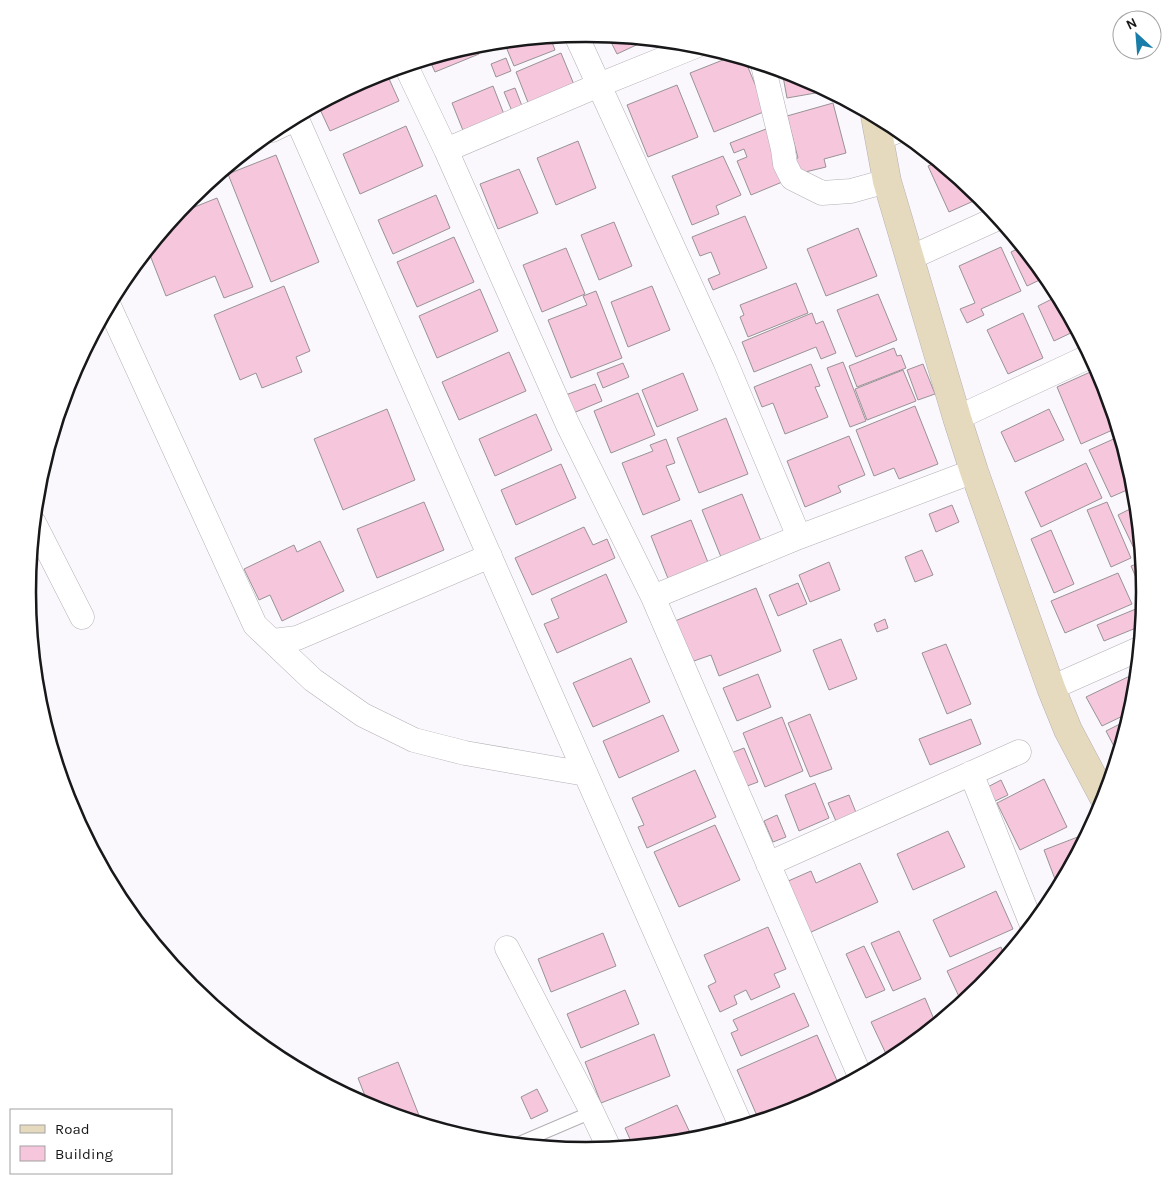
<svg xmlns="http://www.w3.org/2000/svg" width="1172" height="1184" viewBox="0 0 1172 1184" font-family="Karla,sans-serif">
	<style>
		.building { fill: #f6c6dc; stroke: #989395 }
		.lines { fill: none; stroke-linecap: round; stroke-linejoin: round }
		.lane-casing { stroke: #b3b0b5; stroke-width: 14 }
		.street-casing { stroke: #b3b0b5; stroke-width: 25 }
		.secondary-casing { stroke: #b3b0b5; stroke-width: 29 }
		.lane { stroke: #fff; stroke-width: 12 }
		.street { stroke: #fff; stroke-width: 24 }
		.secondary { stroke: #e6dabe; stroke-width: 28 }
		.rim { fill: none; stroke: #181719; stroke-width: 2.5 }
	</style>
	<rect width="100%" height="100%" fill="#fbf8fd"/>
	<!-- building -->
	<path class="building" d="M 608,36 L 647,40 L 617,54 Z
		M 550,37 L 555,50 L 514,66 L 504,42 Z
		M 475,45 L 479,54 L 435,72 L 429,59 Z
		M 561,53 L 577,92 L 531,110 L 516,72 Z
		M 733,56 L 745,60 L 766,111 L 714,132 L 690,73 Z
		M 506,58 L 511,71 L 496,77 L 491,64 Z
		M 782,71 L 800,76 L 827,91 L 787,98 Z
		M 386,72 L 399,101 L 330,131 L 318,105 L 373,76 Z
		M 677,85 L 698,137 L 648,157 L 627,105 Z
		M 493,86 L 507,122 L 466,138 L 452,103 Z
		M 515,88 L 524,111 L 514,116 L 504,92 Z
		M 833,103 L 846,153 L 824,159 L 826,167 L 797,174 L 793,160 L 798,158 L 787,116 Z
		M 406,126 L 423,166 L 360,194 L 343,154 Z
		M 766,129 L 787,180 L 751,195 L 737,161 L 747,157 L 744,149 L 734,153 L 730,143 Z
		M 578,141 L 596,188 L 556,205 L 537,158 Z
		M 276,155 L 319,262 L 271,282 L 228,174 Z
		M 723,156 L 741,195 L 716,206 L 719,214 L 692,225 L 672,176 Z
		M 938,162 L 975,193 L 978,199 L 949,212 L 928,166 Z
		M 519,169 L 538,213 L 498,229 L 480,184 Z
		M 436,195 L 450,228 L 393,254 L 378,220 Z
		M 217,198 L 253,287 L 224,298 L 215,276 L 166,296 L 148,250 L 177,214 Z
		M 745,216 L 767,268 L 713,290 L 708,279 L 720,274 L 711,252 L 700,256 L 692,237 Z
		M 614,222 L 632,266 L 599,280 L 581,235 Z
		M 858,228 L 877,276 L 826,296 L 807,249 Z
		M 454,237 L 474,282 L 417,307 L 397,262 Z
		M 1001,247 L 1021,291 L 981,309 L 984,315 L 967,323 L 960,309 L 975,303 L 959,266 Z
		M 1022,247 L 1046,277 L 1027,286 L 1011,252 Z
		M 566,248 L 585,294 L 542,312 L 523,265 Z
		M 796,283 L 808,313 L 748,337 L 740,317 L 744,315 L 740,305 Z
		M 284,286 L 310,351 L 296,357 L 302,372 L 262,388 L 256,373 L 240,380 L 214,315 Z
		M 652,286 L 670,330 L 628,347 L 611,302 Z
		M 480,289 L 498,331 L 437,358 L 419,316 Z
		M 596,291 L 622,358 L 571,378 L 548,320 L 587,305 L 583,296 Z
		M 878,294 L 897,340 L 856,357 L 837,310 Z
		M 1058,296 L 1082,340 L 1080,341 L 1075,331 L 1054,341 L 1038,306 Z
		M 812,313 L 816,324 L 823,321 L 836,353 L 821,359 L 816,347 L 754,372 L 742,342 Z
		M 1023,313 L 1043,358 L 1008,374 L 987,330 Z
		M 894,348 L 897,356 L 901,355 L 906,368 L 857,387 L 849,366 Z
		M 509,352 L 526,391 L 459,420 L 442,382 Z
		M 843,362 L 866,421 L 850,427 L 827,368 Z
		M 623,363 L 629,377 L 603,388 L 597,373 Z
		M 811,364 L 820,386 L 815,387 L 828,417 L 785,434 L 773,403 L 762,407 L 754,387 Z
		M 923,364 L 935,394 L 918,400 L 907,370 Z
		M 1097,369 L 1102,379 L 1117,428 L 1081,444 L 1057,387 Z
		M 903,370 L 916,401 L 867,420 L 855,389 Z
		M 683,373 L 698,410 L 657,427 L 642,390 Z
		M 595,384 L 602,401 L 571,414 L 563,396 Z
		M 638,393 L 655,435 L 611,453 L 594,411 Z
		M 915,406 L 938,464 L 899,479 L 894,468 L 874,476 L 856,430 Z
		M 387,409 L 415,480 L 343,510 L 314,439 Z
		M 1049,409 L 1064,440 L 1015,462 L 1001,432 Z
		M 536,414 L 552,450 L 495,476 L 479,439 Z
		M 726,418 L 748,474 L 699,493 L 677,438 Z
		M 849,436 L 865,475 L 838,486 L 841,492 L 805,507 L 787,461 Z
		M 1118,437 L 1122,445 L 1134,487 L 1111,497 L 1089,450 Z
		M 666,439 L 675,463 L 666,466 L 680,500 L 643,515 L 622,463 L 653,451 L 650,445 Z
		M 1086,463 L 1102,498 L 1041,527 L 1025,492 Z
		M 561,464 L 576,498 L 516,525 L 501,490 Z
		M 742,494 L 761,541 L 721,557 L 702,510 Z
		M 424,502 L 444,550 L 377,578 L 357,529 Z
		M 1107,502 L 1131,558 L 1111,567 L 1087,510 Z
		M 952,505 L 959,522 L 936,532 L 929,514 Z
		M 1136,506 L 1141,557 L 1139,559 L 1118,515 Z
		M 691,520 L 709,565 L 669,581 L 651,536 Z
		M 584,527 L 593,545 L 607,539 L 615,558 L 532,595 L 515,558 Z
		M 1051,530 L 1074,584 L 1054,593 L 1031,539 Z
		M 320,541 L 344,591 L 282,621 L 270,595 L 259,600 L 244,569 L 294,545 L 297,552 Z
		M 922,550 L 933,575 L 915,582 L 905,557 Z
		M 829,562 L 840,590 L 810,602 L 799,575 Z
		M 1142,562 L 1144,592 L 1144,596 L 1131,566 Z
		M 1118,573 L 1132,604 L 1065,633 L 1051,601 Z
		M 606,574 L 627,622 L 557,653 L 544,624 L 559,618 L 551,599 Z
		M 798,583 L 807,604 L 778,616 L 769,595 Z
		M 756,588 L 781,651 L 719,676 L 711,655 L 691,662 L 675,621 Z
		M 1143,606 L 1141,626 L 1104,641 L 1097,625 Z
		M 885,619 L 888,628 L 877,632 L 874,624 Z
		M 841,639 L 857,679 L 829,690 L 813,650 Z
		M 946,644 L 971,704 L 947,714 L 922,653 Z
		M 631,658 L 650,702 L 593,727 L 573,683 Z
		M 758,674 L 771,707 L 737,721 L 723,688 Z
		M 1134,674 L 1136,679 L 1134,701 L 1131,712 L 1102,726 L 1086,697 Z
		M 810,714 L 832,769 L 810,777 L 788,723 Z
		M 663,715 L 679,751 L 619,778 L 603,741 Z
		M 782,717 L 803,771 L 765,787 L 743,733 Z
		M 971,719 L 981,744 L 930,765 L 919,739 Z
		M 1128,720 L 1118,754 L 1106,731 Z
		M 744,748 L 758,782 L 739,789 L 726,755 Z
		M 695,770 L 716,817 L 647,848 L 638,827 L 644,825 L 632,798 Z
		M 1044,779 L 1067,827 L 1020,850 L 997,803 Z
		M 1001,780 L 1008,795 L 989,804 L 982,790 Z
		M 815,783 L 829,818 L 799,831 L 785,795 Z
		M 849,795 L 859,820 L 839,828 L 828,803 Z
		M 777,815 L 786,837 L 773,842 L 764,821 Z
		M 715,825 L 740,880 L 679,907 L 654,852 Z
		M 948,831 L 965,867 L 913,890 L 897,854 Z
		M 1088,833 L 1058,887 L 1044,850 Z
		M 860,863 L 878,902 L 809,933 L 786,882 L 811,871 L 816,883 Z
		M 996,891 L 1013,929 L 950,957 L 933,920 Z
		M 768,927 L 786,969 L 774,974 L 780,987 L 751,1000 L 746,990 L 734,996 L 737,1004 L 720,1012 L 708,986 L 716,982 L 704,955 Z
		M 899,931 L 921,979 L 893,991 L 871,943 Z
		M 603,933 L 616,966 L 551,992 L 538,959 Z
		M 864,946 L 885,990 L 866,998 L 846,954 Z
		M 1001,947 L 1005,957 L 981,987 L 962,1003 L 947,971 Z
		M 625,990 L 639,1024 L 581,1048 L 567,1014 Z
		M 794,993 L 809,1026 L 741,1056 L 731,1033 L 738,1030 L 733,1020 Z
		M 925,998 L 936,1024 L 902,1052 L 888,1058 L 871,1022 Z
		M 654,1034 L 670,1076 L 601,1103 L 585,1062 Z
		M 817,1035 L 838,1083 L 758,1118 L 737,1070 Z
		M 398,1062 L 422,1123 L 369,1106 L 358,1078 Z
		M 537,1089 L 548,1111 L 531,1119 L 521,1097 Z
		M 677,1105 L 692,1137 L 684,1141 L 633,1146 L 625,1128 Z"/>
	<g class="lines">
		<defs>
			<path id="lane" d="M 517,1144 L 592,1112"/>
			<path id="street" d="M 576,35 L 725,361 L 799,537
				M 763,65 L 783,149 L 785,164 L 792,178 L 822,193 L 851,191 L 887,181
				M 406,66 L 446,150 L 568,425 L 653,597 L 860,1076
				M 296,117 L 741,1126
				M 272,130 L 297,118
				M 879,138 L 900,130
				M 446,150 L 599,85 L 698,45
				M 910,258 L 998,218
				M 109,306 L 255,625 L 313,680 L 363,715 L 414,740 L 465,753 L 586,774
				M 957,418 L 1090,356
				M 34,523 L 82,617
				M 653,597 L 799,537 L 974,471
				M 273,641 L 297,638 L 490,556
				M 1051,688 L 1139,649
				M 971,773 L 1032,925
				M 768,864 L 1019,752
				M 507,948 L 592,1112 L 609,1148"/>
			<path id="secondary" d="M 875,116 L 887,181 L 957,418 L 974,471 L 1051,688 L 1068,730 L 1104,798"/>
		</defs>
		<!-- lane casing -->
		<use href="#lane" class="lane-casing"/>
		<!-- street casing -->
		<use href="#street" class="street-casing"/>
		<!-- secondary casing -->
		<use href="#secondary" class="secondary-casing"/>
		<!-- lane -->
		<use href="#lane" class="lane"/>
		<!-- street -->
		<use href="#street" class="street"/>
		<!-- secondary -->
		<use href="#secondary" class="secondary"/>
	</g>
	<!-- crop -->
	<path d="M0 0H1172V1184H0ZM36 592a550 550 0 1 1 1100 0a550 550 0 1 1-1100 0Z" fill="#fff" fill-rule="evenodd"/>
	<path class="rim" d="M36 592a550 550 0 1 1 1100 0a550 550 0 1 1-1100 0Z"/>
	<!-- legend -->
	<rect x="10" y="1109" width="162" height="65" fill="#ffffff" stroke="#a3a2a3"/>
	<rect x="20" y="1125" width="25" height="8" fill="#e6dabe" stroke="#a3a2a3"/>
	<text x="55" y="1134" font-size="15" fill="#181719">Road</text>
	<rect x="20" y="1146" width="25" height="15" fill="#f6c6dc" stroke="#a3a2a3"/>
	<text x="55" y="1159" font-size="15" fill="#181719">Building</text>
	<!-- north arrow -->
	<g transform="translate(1137 35) rotate(334)"><circle r="24" fill="#ffffff" stroke="#a3a2a3"/>
	<path d="M0-4L9 19L0 12L-9 19Z" fill="#187da8"/>
	<text y="-8" font-size="14" font-weight="bold" text-anchor="middle" fill="#181719">N</text>
	</g>
</svg>
